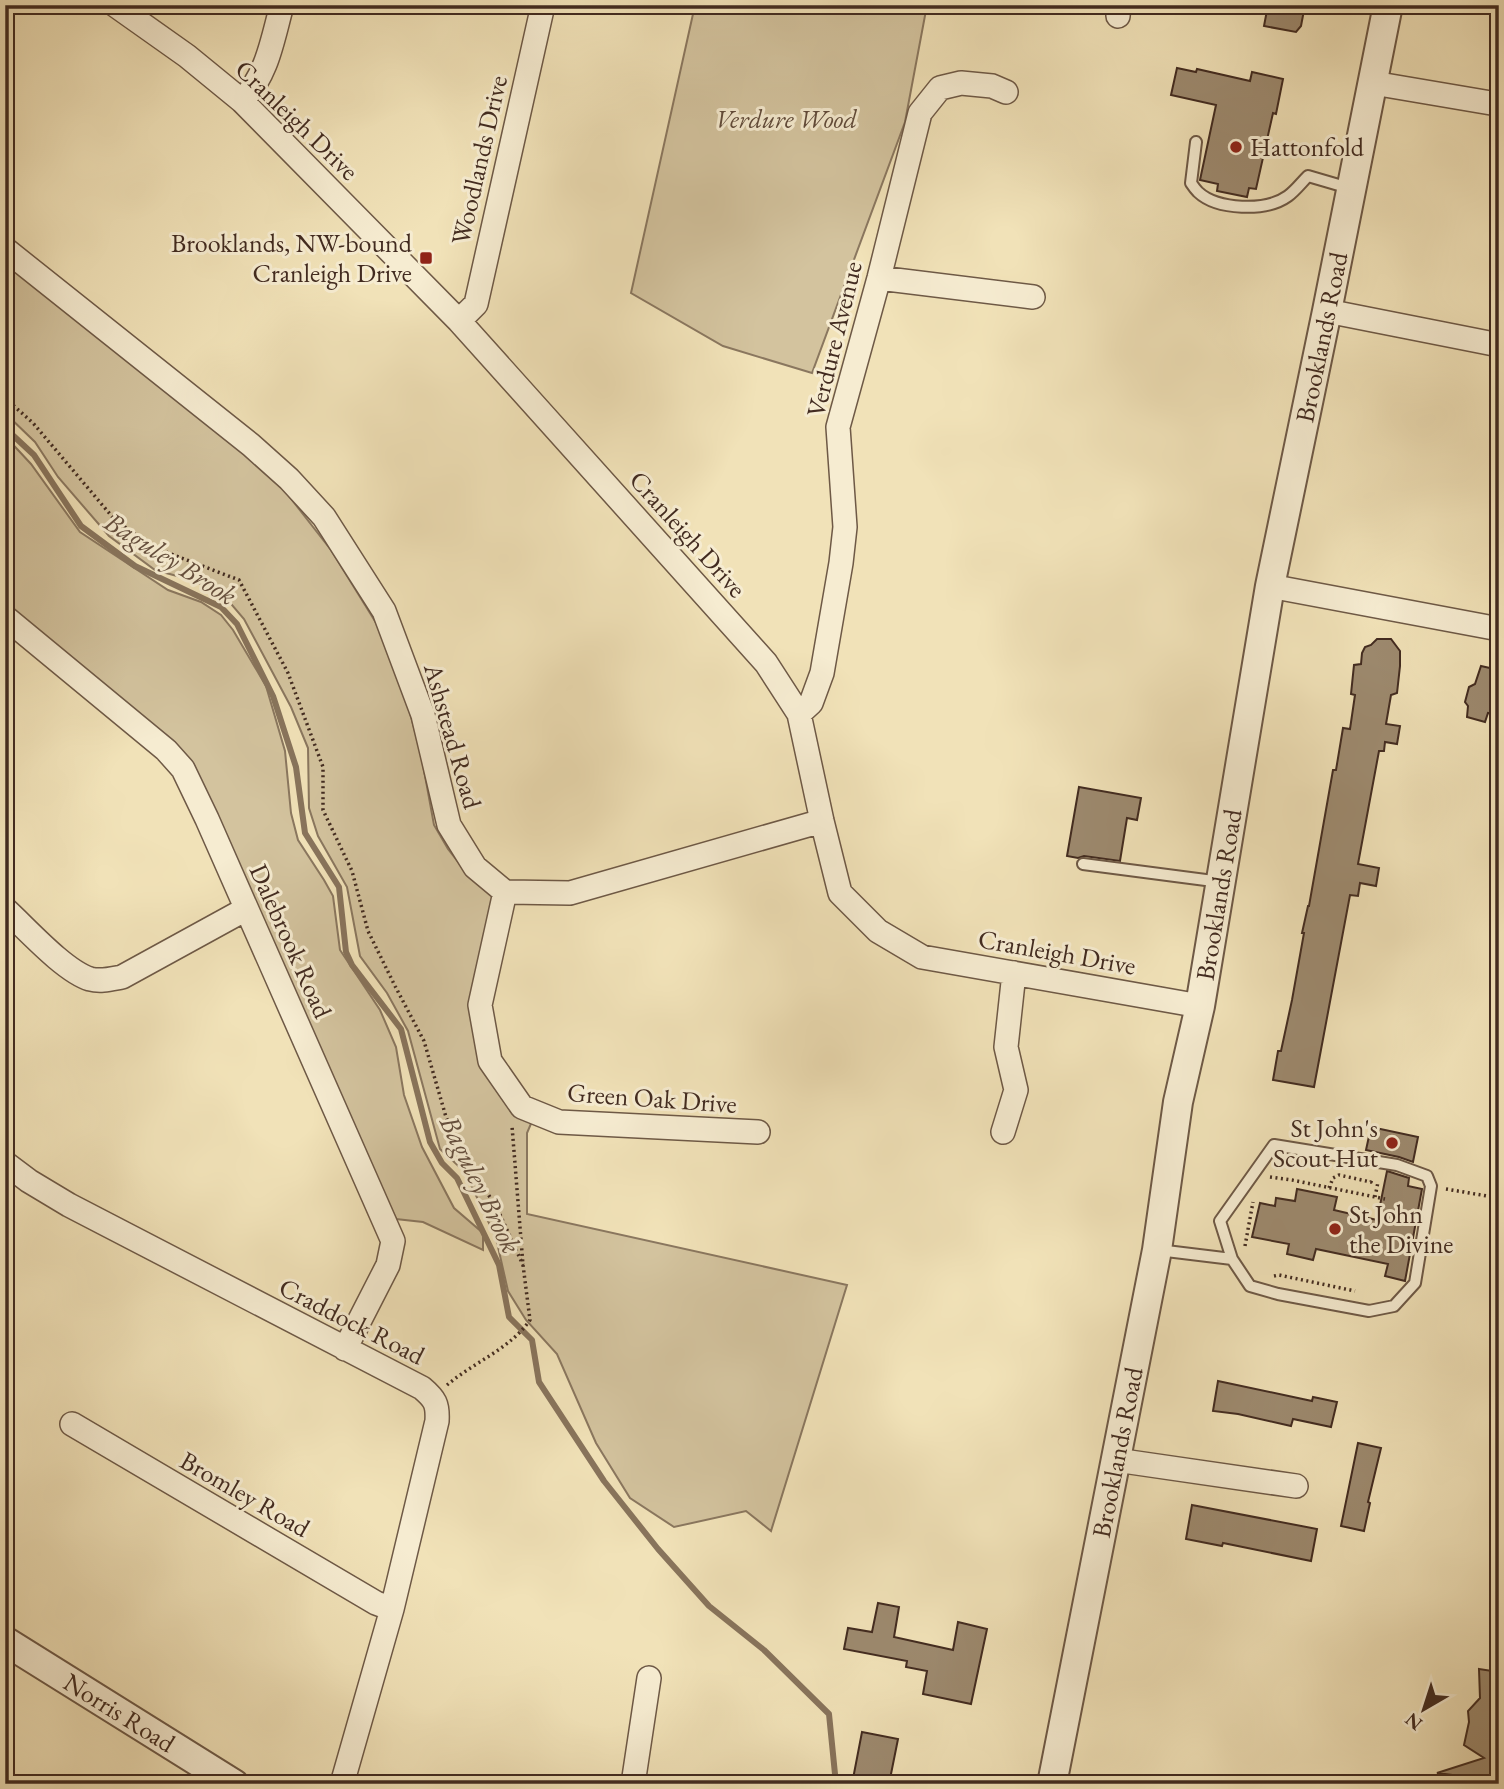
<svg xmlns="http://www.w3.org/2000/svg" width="1504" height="1789" viewBox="0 0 1504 1789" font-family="'EB Garamond',serif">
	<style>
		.green { fill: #d3c39e; stroke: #8a775f; stroke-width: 2 }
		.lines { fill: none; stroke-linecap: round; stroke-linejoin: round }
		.stream { stroke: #88745c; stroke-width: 6 }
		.building { fill: #9d8a6f; stroke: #422b20; stroke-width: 2 }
		.service-casing { stroke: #6e5946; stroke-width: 14 }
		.minor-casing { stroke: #6e5946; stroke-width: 26 }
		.tertiary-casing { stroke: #6e5946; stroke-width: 32 }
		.path { stroke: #422b20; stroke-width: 3.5; stroke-dasharray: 2 3.5; stroke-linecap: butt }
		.service { stroke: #f6ecd1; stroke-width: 10 }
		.minor { stroke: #f6ecd1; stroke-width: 23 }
		.tertiary { stroke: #f6ecd1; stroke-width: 28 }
		.poi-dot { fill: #8f2418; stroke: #f6ecd1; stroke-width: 2.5 }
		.labels { text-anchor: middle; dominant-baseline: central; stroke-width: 6; stroke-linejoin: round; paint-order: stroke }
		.park-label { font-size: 26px; font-style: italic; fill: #5f4939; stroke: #f6ecd1 }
		.street-label { font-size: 26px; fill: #422b20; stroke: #f6ecd1 }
		.poi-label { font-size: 26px; fill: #422b20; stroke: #f6ecd1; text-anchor: start }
		.water-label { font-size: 28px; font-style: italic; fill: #654f3e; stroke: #f6ecd1 }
	</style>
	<rect width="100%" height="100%" fill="#f1e2b8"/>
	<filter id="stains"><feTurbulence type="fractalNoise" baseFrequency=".00286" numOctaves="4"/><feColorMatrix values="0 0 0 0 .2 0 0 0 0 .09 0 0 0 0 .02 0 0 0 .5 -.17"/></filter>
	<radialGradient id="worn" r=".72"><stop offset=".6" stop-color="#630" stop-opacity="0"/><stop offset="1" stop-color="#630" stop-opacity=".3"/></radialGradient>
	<!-- green -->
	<path class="green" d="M 695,5 L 927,5 L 905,122 L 812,373 L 723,346 L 631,293 Z
		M 5,262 L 219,431 L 285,491 L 331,550 L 378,626 L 409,709 L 421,754 L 434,825 L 448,849 L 466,872 L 498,895 L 472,1013 L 533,1119 L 527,1133 L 527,1214 L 847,1285 L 771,1531 L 746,1511 L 674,1527 L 630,1498 L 596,1443 L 557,1354 L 526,1320 L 508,1291 L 496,1238 L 465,1172 L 440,1149 L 408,1031 L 387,993 L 360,956 L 347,887 L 318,836 L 309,808 L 308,748 L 291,707 L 244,619 L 221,592 L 188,579 L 155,570 L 109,536 L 58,477 L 35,442 L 5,413 Z
		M 5,436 L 31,464 L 80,532 L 168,590 L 201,602 L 221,615 L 233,630 L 266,686 L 285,751 L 291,813 L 298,840 L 324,880 L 333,896 L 340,950 L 380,1010 L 396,1047 L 404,1095 L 422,1147 L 454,1208 L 483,1233 L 483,1250 L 423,1222 L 396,1219 L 369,1162 L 194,765 L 189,758 L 5,607 Z"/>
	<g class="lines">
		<!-- stream -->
		<path class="stream" d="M 5,428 L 34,455 L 81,526 L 135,566 L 221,607 L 237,624 L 273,696 L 296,767 L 305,833 L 339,887 L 346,952 L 352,965 L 401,1029 L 430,1142 L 442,1163 L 457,1178 L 499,1265 L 509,1317 L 532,1340 L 539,1382 L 604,1481 L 658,1549 L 709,1606 L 764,1650 L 829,1714 L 836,1784"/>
	</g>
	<!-- building -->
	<path class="building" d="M 1268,5 L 1305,5 L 1301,26 L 1296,32 L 1264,26 Z
		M 1177,68 L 1196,72 L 1197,69 L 1250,81 L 1252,72 L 1283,79 L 1276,114 L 1273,113 L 1256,189 L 1249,188 L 1247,197 L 1217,191 L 1218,184 L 1200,180 L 1216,105 L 1171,95 Z
		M 1377,639 L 1391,639 L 1400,651 L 1400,666 L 1397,693 L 1391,695 L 1386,724 L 1400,726 L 1397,744 L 1385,742 L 1384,751 L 1379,751 L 1358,864 L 1379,868 L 1376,886 L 1360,883 L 1358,896 L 1350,895 L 1314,1087 L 1273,1080 L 1278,1051 L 1281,1051 L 1292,1000 L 1304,933 L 1302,933 L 1308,906 L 1309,906 L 1333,770 L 1336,770 L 1343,728 L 1350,729 L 1355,695 L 1351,694 L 1354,665 L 1361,664 L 1362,653 L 1365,647 L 1371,645 Z
		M 1481,666 L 1499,670 L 1499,715 L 1488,713 L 1485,722 L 1467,717 L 1468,706 L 1465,702 L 1469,687 L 1475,684 Z
		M 1079,787 L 1141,798 L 1137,820 L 1127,818 L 1120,861 L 1084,856 L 1078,858 L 1067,856 Z
		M 1371,1127 L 1418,1137 L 1413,1162 L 1399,1157 L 1366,1150 Z
		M 1387,1171 L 1409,1178 L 1408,1186 L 1422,1189 L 1405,1281 L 1385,1276 L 1388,1264 L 1316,1249 L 1313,1260 L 1287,1254 L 1289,1244 L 1252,1237 L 1260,1203 L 1275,1206 L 1276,1198 L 1295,1201 L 1297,1189 L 1337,1197 L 1334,1210 L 1377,1220 Z
		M 1218,1381 L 1312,1401 L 1313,1397 L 1337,1402 L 1331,1427 L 1293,1419 L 1291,1426 L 1238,1414 L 1213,1411 Z
		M 1358,1443 L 1381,1448 L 1368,1502 L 1370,1503 L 1364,1531 L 1341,1526 Z
		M 1192,1505 L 1317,1529 L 1311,1561 L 1223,1543 L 1222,1546 L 1186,1539 Z
		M 878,1603 L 899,1607 L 894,1637 L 953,1650 L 958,1622 L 987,1629 L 971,1704 L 923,1694 L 927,1671 L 906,1667 L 907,1661 L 844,1649 L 848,1628 L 872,1632 Z
		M 1479,1669 L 1499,1672 L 1499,1781 L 1437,1773 L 1484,1758 L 1464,1745 L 1469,1722 L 1468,1711 L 1480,1698 Z
		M 862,1732 L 898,1739 L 889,1784 L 852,1784 Z"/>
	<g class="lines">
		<defs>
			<path id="service" d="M 1196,142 L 1191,183 C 1193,186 1195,189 1198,192 C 1217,210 1266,212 1288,196 C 1295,191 1301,183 1308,176 L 1349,188
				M 1083,864 L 1221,882
				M 1274,1145 L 1397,1165 L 1427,1176 L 1431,1186 L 1415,1283 L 1394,1306 L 1369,1311 L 1278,1294 L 1250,1286 L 1232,1259 L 1220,1221 Z
				M 1158,1250 L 1232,1259"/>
			<path id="minor" d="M 115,5 L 187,56 L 242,101 L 459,321 L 766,663 L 799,714 L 822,821 L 840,893 L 878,931 L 922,957 L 1200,1006
				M 1118,16 L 1119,5
				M 1373,83 L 1491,103
				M 242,101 C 268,73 272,41 282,5
				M 5,249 L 251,445 L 289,479 L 324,517 L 384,611 L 423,715 L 449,825 L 475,867 L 505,892 L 570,893 L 822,821
				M 879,278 L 1033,297
				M 1327,311 L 1499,345
				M 459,321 L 476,304 L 543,5
				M 1270,586 L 1499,629
				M 5,617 L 166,750 L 183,769 L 207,819 L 393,1241 L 388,1265 L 345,1349
				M 799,714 L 811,703 L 822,673 L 841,563 L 845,527 L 838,427 L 879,278 L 920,113 L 940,88 L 961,83 L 992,86 L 1006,92
				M 505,892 L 480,1005 L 490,1061 L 522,1107 L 559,1122 L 758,1132
				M 5,909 C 26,928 64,971 90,979 C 101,982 111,979 122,977 L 246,909
				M 1003,1132 L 1016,1090 L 1006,1047 L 1014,973
				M 5,1163 L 29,1181 L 69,1205 L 422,1388 C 435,1399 438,1404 437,1421 L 392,1609 L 342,1784
				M 72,1424 L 376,1603 L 392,1609
				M 1116,1460 L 1296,1486
				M 633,1784 L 649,1678"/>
			<g id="tertiary">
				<path id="s1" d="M 5,1641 L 234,1784"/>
				<path id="s2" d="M 1052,1784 L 1157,1250 L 1178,1102 L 1200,1006 L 1270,586 L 1327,311 L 1388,5"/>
			</g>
		</defs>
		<!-- service casing -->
		<use href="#service" class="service-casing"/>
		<!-- minor casing -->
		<use href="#minor" class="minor-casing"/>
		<!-- tertiary casing -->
		<use href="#tertiary" class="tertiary-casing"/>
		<!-- path -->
		<path class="path" d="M 5,398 L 33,423 L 115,520 L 153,547 L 239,580 L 288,673 L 323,767 L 323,810 L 352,871 L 368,931 L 395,986 L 424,1041 L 446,1117 L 460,1151 L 497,1208 L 523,1265
			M 1270,1177 L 1292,1180 L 1385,1199
			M 1329,1188 L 1333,1178 L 1339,1175 L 1371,1182 L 1372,1179
			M 1446,1189 L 1499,1198
			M 1375,1197 L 1378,1182
			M 1245,1246 L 1253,1202
			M 1274,1276 L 1279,1275 L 1355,1291
			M 447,1385 C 474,1362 510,1349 530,1320 L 523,1265 L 512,1126"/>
		<!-- service -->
		<use href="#service" class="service"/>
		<!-- minor -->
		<use href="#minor" class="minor"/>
		<!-- tertiary -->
		<use href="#tertiary" class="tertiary"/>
	</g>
	<!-- markers -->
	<g class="poi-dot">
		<circle cx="1236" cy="147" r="7"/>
		<rect x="419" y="251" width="14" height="14" rx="3.5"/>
		<circle cx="1392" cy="1143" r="7"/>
		<circle cx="1335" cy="1229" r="7"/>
	</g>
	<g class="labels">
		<!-- park labels -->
		<g class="park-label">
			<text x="786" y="119">Verdure Wood</text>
		</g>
		<!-- street labels -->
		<g class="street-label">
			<text transform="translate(297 120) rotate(44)">Cranleigh Drive</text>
			<text transform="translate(479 160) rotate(-77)">Woodlands Drive</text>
			<text stroke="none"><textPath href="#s2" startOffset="1472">Brooklands Road</textPath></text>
			<text transform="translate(834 339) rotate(-76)">Verdure Avenue</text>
			<text transform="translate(688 534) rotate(48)">Cranleigh Drive</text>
			<text transform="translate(453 736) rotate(74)">Ashstead Road</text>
			<text stroke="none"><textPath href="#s2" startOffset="905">Brooklands Road</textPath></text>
			<text transform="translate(291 941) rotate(66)">Dalebrook Road</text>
			<text transform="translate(1057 952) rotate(10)">Cranleigh Drive</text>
			<text transform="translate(652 1098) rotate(4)">Green Oak Drive</text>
			<text transform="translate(352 1321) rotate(27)">Craddock Road</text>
			<text stroke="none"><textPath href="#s2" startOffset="338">Brooklands Road</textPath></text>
			<text transform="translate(245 1494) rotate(30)">Bromley Road</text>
			<text stroke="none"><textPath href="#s1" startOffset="135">Norris Road</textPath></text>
		</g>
		<!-- poi labels -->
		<g class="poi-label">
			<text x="1250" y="147">Hattonfold</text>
			<text x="412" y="243" text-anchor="end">Brooklands, NW-bound<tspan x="412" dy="30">Cranleigh Drive</tspan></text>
			<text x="1378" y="1128" text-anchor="end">St John's<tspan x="1378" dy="30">Scout Hut</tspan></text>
			<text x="1349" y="1214">St John<tspan x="1349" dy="30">the Divine</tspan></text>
		</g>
		<!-- water labels -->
		<g class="water-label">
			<text transform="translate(171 558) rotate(32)">Baguley Brook</text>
			<text transform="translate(481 1184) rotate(64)">Baguley Brook</text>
		</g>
	</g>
	<!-- margin -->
	<rect width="1504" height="1789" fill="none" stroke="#f1e2b8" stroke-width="28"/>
	<rect x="7" y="7" width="1490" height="1775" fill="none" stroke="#422b20" stroke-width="3.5"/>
	<rect x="14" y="14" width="1476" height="1761" fill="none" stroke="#422b20" stroke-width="2"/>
	<!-- north arrow -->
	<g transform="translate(1424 1709) rotate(219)" stroke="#f6ecd1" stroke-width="5" paint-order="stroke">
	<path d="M0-5L12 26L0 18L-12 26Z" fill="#422b20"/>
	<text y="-10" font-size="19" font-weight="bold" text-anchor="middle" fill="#422b20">N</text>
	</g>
	<rect width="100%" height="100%" filter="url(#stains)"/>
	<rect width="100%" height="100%" fill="url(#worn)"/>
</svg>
